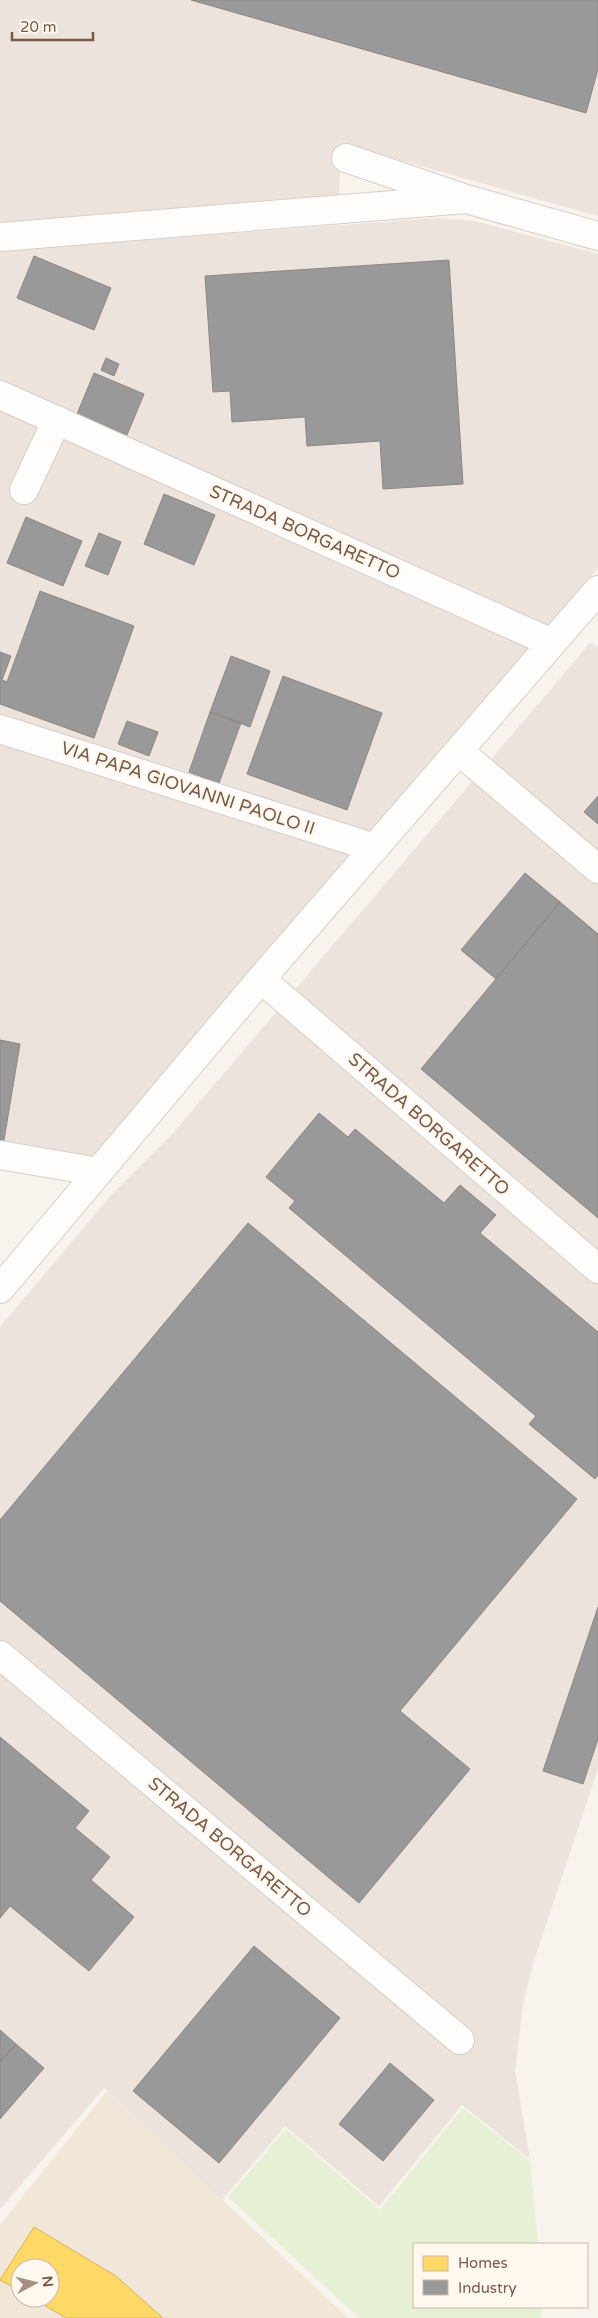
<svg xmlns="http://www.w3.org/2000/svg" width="598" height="2318" viewBox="0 0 598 2318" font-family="'Varela Round',sans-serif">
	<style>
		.residential { fill: #f2e6d9; fill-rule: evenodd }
		.industrial { fill: #ebe3dc }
		.green { fill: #e5f0d5 }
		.homes { fill: #ffd966; stroke: #d7b35d }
		.industry { fill: #999; stroke: #8f8681 }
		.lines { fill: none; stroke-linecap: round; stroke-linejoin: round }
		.minor-casing { stroke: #d7cec8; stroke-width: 30 }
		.minor { stroke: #fefdfc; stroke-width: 28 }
		.labels { text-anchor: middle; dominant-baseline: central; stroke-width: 5; stroke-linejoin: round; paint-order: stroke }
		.street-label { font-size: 18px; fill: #795948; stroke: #fff8ee }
	</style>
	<rect width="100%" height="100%" fill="#f8f3ec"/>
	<!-- residential -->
	<path class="residential" d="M 107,2091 L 348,2318 L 0,2318 L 0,2225 ZM 20,2268 L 50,2268 L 50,2298 L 20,2298 Z"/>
	<!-- industrial -->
	<path class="industrial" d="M 0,0 L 598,0 L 598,216 L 353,147 L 340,171 L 339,201 L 0,225 Z
		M 436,218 L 475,221 L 598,254 L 598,568 L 251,970 L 89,1163 L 0,1146 L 0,251 Z
		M 590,643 L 598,647 L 598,1769 L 533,1964 L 523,2004 L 515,2071 L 530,2159 L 462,2105 L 379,2206 L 285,2126 L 222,2200 L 104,2088 L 0,2209 L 0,1327 L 113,1193 L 174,1132 Z"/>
	<!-- green -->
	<path class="green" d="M 463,2108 L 530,2161 L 538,2244 L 414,2244 L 414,2307 L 541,2307 L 541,2318 L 359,2318 L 228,2197 L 286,2129 L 380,2210 Z"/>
	<!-- homes -->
	<path class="homes" d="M 34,2227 L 116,2276 L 163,2318 L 66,2318 L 32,2298 L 50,2298 L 50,2268 L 20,2268 L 20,2291 L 0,2280 Z"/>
	<!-- industry -->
	<path class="industry" d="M 191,0 L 598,0 L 598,69 L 586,113 Z
		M 34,256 L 111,288 L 94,330 L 17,298 Z
		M 449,260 L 463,484 L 383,489 L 380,441 L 307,446 L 305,417 L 232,422 L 230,391 L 213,392 L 205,276 Z
		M 106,358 L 119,364 L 114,376 L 101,370 Z
		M 94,373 L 144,394 L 127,435 L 77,414 Z
		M 164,494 L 215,515 L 194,565 L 144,544 Z
		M 26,517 L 82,541 L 63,586 L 7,563 Z
		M 99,533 L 121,542 L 108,575 L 85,566 Z
		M 40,591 L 134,626 L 94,738 L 0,704 L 0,652 L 11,656 L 2,680 L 7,682 Z
		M 231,656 L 270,671 L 250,727 L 210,712 Z
		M 283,676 L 382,713 L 347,810 L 247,774 Z
		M 210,712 L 241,723 L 219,783 L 189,772 Z
		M 127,721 L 158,732 L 149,756 L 118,744 Z
		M 598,796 L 598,824 L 584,812 Z
		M 525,873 L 560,902 L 496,979 L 461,950 Z
		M 560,902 L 598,934 L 598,1218 L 421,1069 Z
		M 0,1040 L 20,1044 L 3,1146 L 0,1145 Z
		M 319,1113 L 348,1137 L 355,1129 L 444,1203 L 460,1185 L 496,1215 L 480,1233 L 598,1332 L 598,1475 L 595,1479 L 529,1424 L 536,1416 L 289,1208 L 295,1201 L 266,1177 Z
		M 248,1223 L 577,1499 L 400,1711 L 470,1769 L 359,1903 L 0,1601 L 0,1520 Z
		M 598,1607 L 598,1739 L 583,1784 L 543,1771 Z
		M 0,1737 L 89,1811 L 75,1828 L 110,1857 L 91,1880 L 134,1917 L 89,1971 L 10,1906 L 0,1918 Z
		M 254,1946 L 340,2018 L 219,2163 L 133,2091 Z
		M 0,2030 L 16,2044 L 0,2062 Z
		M 16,2044 L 44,2068 L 0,2119 L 0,2062 Z
		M 390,2063 L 434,2100 L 383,2161 L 339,2124 Z"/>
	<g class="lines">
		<defs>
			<path id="minor" d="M 346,158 L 466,199 L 598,236
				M 0,237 L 466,199
				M 0,395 L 552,643
				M 24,490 L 57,420
				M 0,729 L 375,848
				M 459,751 L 598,869
				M 261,979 L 598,1269
				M 0,1155 L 99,1172
				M 0,1289 L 261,979 L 598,590
				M 0,1655 L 460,2040"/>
		</defs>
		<!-- minor casing -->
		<use href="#minor" class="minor-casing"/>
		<!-- minor -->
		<use href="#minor" class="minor"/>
	</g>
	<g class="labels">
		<!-- street labels -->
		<g class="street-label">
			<text transform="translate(305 532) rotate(24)">STRADA BORGARETTO</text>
			<text transform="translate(188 788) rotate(18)">VIA PAPA GIOVANNI PAOLO II</text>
			<text transform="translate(429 1124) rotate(41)">STRADA BORGARETTO</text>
			<text transform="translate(230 1847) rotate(40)">STRADA BORGARETTO</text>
		</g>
	</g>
	<!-- legend -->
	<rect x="413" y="2243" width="175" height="65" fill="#fff8ee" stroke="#c9b8ac"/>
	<rect x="423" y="2256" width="25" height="15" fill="#ffd966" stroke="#c9b8ac"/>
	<text x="458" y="2268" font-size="15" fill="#795948">Homes</text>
	<rect x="423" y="2280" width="25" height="15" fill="#999999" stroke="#c9b8ac"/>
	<text x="458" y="2293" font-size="15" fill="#795948">Industry</text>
	<!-- north arrow -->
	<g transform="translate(35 2283) rotate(83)"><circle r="24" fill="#fff8ee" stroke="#c9b8ac"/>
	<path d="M0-4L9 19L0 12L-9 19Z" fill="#a58f81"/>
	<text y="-8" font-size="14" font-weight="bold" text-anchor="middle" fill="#795948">N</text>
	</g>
	<!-- scale -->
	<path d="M12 32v8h81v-8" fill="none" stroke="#795948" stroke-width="2.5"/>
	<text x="20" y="32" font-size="15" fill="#795948" stroke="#fff8ee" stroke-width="4" paint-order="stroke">20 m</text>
</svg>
